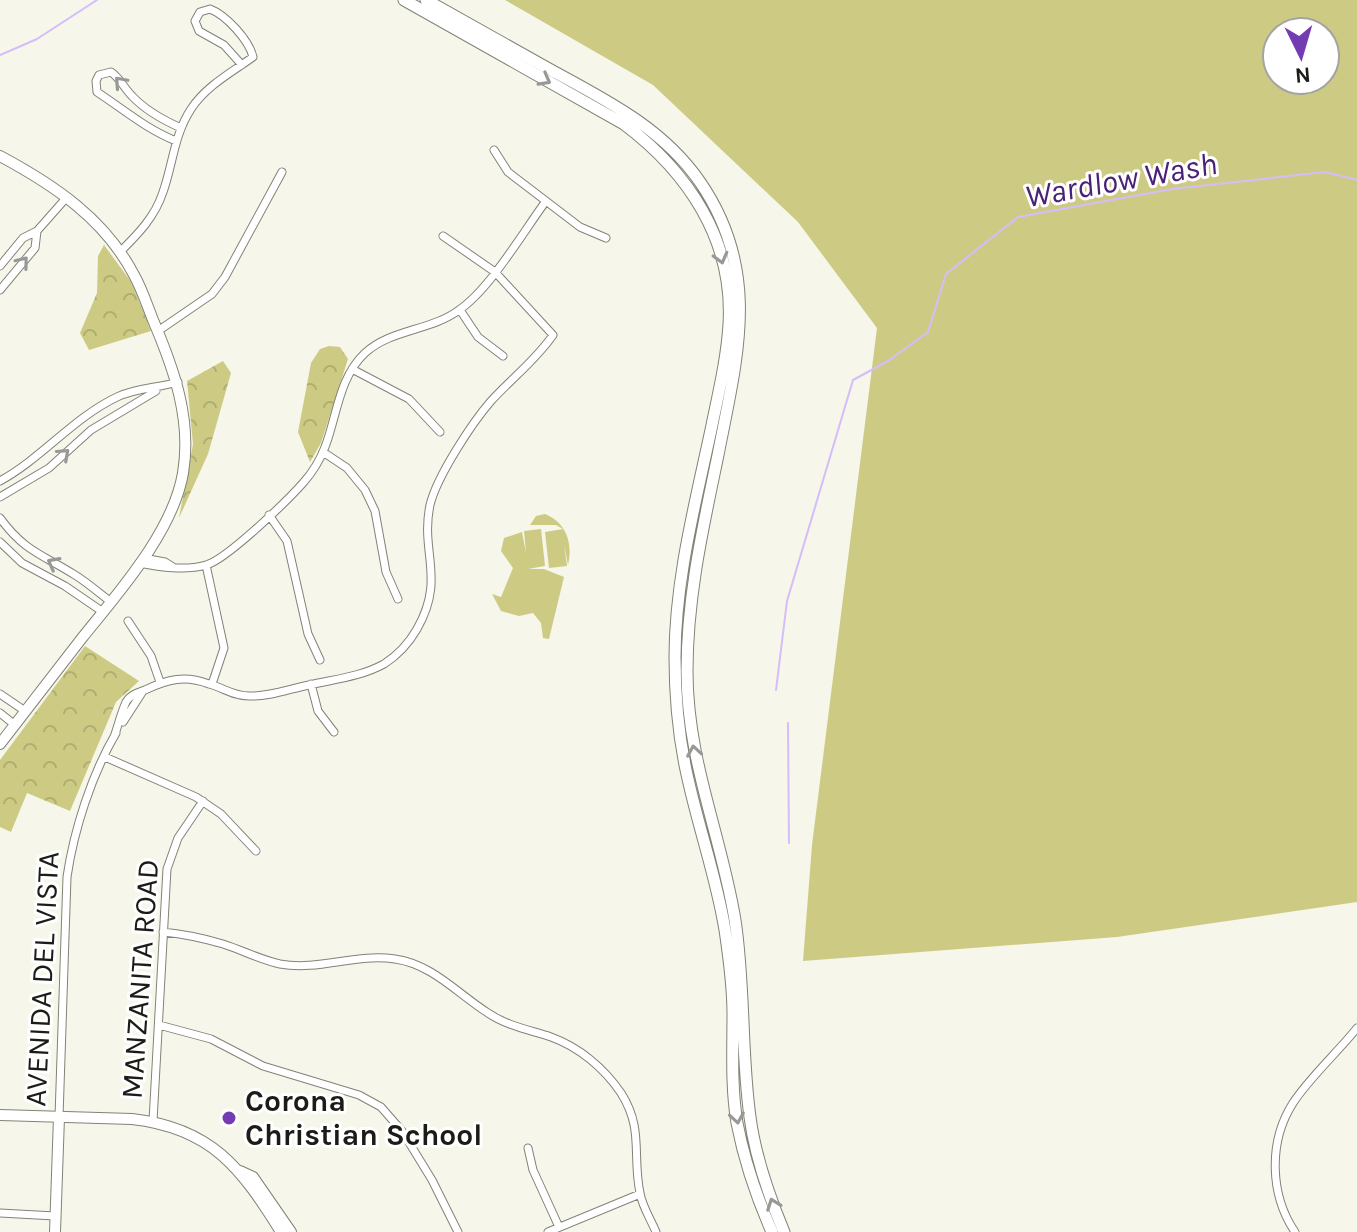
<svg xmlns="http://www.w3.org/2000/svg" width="1357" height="1232" viewBox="0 0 1357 1232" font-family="Karla,sans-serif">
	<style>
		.grass { fill: #cdcb83; fill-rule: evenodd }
		.park { fill: url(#park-crowns) }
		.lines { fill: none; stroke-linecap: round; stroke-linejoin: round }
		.stream { stroke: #d4bdfa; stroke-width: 2 }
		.street-casing { stroke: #828277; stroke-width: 9 }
		.secondary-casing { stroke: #828277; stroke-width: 12 }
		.primary-casing { stroke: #828277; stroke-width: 13 }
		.street { stroke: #fff; stroke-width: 7 }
		.secondary { stroke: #fff; stroke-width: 10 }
		.primary { stroke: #fff; stroke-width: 11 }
		.oneway { stroke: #989897 }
		.poi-dot { fill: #743cb3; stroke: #fff; stroke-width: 3 }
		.labels { text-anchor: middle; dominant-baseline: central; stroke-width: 6; stroke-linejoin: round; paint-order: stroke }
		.street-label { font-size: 30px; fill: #1b1b17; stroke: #fff }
		.poi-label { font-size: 30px; font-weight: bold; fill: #1b1b17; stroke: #fff; text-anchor: start }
		.water-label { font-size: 32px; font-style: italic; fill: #4a2177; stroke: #fff }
	</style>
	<defs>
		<pattern id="park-crowns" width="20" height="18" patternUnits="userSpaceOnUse" patternTransform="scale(2)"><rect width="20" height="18" fill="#cdcb83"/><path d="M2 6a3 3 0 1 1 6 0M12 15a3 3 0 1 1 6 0" fill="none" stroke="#afae70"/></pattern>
	</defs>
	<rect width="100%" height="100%" fill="#f6f6ea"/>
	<!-- grass -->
	<path class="grass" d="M 505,0 L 1357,0 L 1357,902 L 1117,937 L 803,961 L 812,845 L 877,328 L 798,222 L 653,85 ZM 1277,32 L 1325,32 L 1325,80 L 1277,80 Z
		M 545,514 C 567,523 573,544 568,565 L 564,544 L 567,566 L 549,568 L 545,532 L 563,529 L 556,525 L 530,525 L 536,516 Z
		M 541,529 L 545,566 L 528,569 L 544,569 L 564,577 L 549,639 L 543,638 L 541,623 L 533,613 L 519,616 L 501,611 L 492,594 L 501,597 L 513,568 L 501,551 L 504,538 L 522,532 L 526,553 L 524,531 Z"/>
	<!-- park -->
	<path class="park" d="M 104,245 L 132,283 L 151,331 L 89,350 L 80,333 L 97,293 L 98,256 Z
		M 329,346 L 340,347 L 348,359 L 321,443 L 310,462 L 298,432 L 311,363 L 320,349 Z
		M 223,361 L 231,373 L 208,454 L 179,518 L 193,444 L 187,381 Z
		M 85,646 L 139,681 L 116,702 L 70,811 L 27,793 L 11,832 L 0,827 L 0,760 Z"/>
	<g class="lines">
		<!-- stream -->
		<path class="stream" d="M 0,55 L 37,39 L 97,0
			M 776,690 L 787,601 L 853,380 L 888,361 L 928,332 L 946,274 L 1018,217 L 1172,189 L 1325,172 L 1357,180
			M 788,723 L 789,843"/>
		<defs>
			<path id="street" d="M 176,141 C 146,129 123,109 97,92 L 96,81 L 99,75 L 111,72 C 120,78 124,88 132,96 C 146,111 163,120 181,128
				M 494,150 L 508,172 L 580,227 L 606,238
				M 120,252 C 138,234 155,217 163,192 C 173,164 174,135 191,109 C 206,86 232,72 253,57 C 249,40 226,15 210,9 L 200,12 L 195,21 L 199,31 L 224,45 L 242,65
				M 0,266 L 23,238 L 37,231 L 67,197
				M 0,290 L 35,248 L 37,231
				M 460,310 L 478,337 L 503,356
				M 158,331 L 212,294 L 225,277 L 282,172
				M 352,369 L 409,399 L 440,432
				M 323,452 L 347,468 L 365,490 L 375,511 L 386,572 L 398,599
				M 0,481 C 42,458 73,418 117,397 C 135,388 158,388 178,382
				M 0,497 L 49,468 L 91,430 L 156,391
				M 269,515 L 287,541 L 308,634 L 320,660
				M 0,518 C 25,552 42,554 75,575 C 88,583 99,593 111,602
				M 0,542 L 22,563 L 65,586 L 103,612
				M 143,558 L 165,562 L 173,567
				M 139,563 C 160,567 185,571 206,565 C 226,560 287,501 303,483 C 312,473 320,460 325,447 C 337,416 339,377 365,353 C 391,329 431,331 459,310 C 490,289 523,232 546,201
				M 206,565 L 224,648 L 212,684
				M 128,621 L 151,656 L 160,682
				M 311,684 L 318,711 L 334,732
				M 0,694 L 25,711
				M 0,713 L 15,725
				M 123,722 L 143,691
				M 114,737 C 118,726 121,713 126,702 C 131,694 137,693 145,690 C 168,679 185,675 209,684 C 224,688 233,696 249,696 C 269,697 289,689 309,685 C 335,679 360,677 384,664 C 398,655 409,643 417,629 C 446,578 420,553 430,505 C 437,476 472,423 491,401 C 512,378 536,360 553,335 L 495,272 L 443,236
				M 105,757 L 196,797 L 221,814 L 256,851
				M 163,932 C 183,934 203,938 223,944 C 242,950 261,960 280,964 C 319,971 356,953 395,959 C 432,964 458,994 488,1013 C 507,1026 530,1030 551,1037 C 579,1047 604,1068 621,1093 C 644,1129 632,1155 640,1193 C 642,1206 651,1220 656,1232
				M 159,1025 L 211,1039 L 263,1066 L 359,1095 L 381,1107 L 402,1131 L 432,1180 L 458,1232
				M 59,1117 L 67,877 C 74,829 92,774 116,733
				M 153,1121 L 167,869 L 178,838 L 203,801
				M 528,1148 L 533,1170 L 559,1227
				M 0,1213 L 55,1216
				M 548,1232 L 640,1194
				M 1295,1232 C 1270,1195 1268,1142 1293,1103 C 1309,1078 1338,1052 1357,1028"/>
			<path id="secondary" d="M 0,156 C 54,185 105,219 134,275 C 142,289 147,305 153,320 C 174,369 192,420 183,473 C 173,532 118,593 82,638 C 54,674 27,709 0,744
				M 0,1115 L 132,1119 C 212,1128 241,1168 281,1232
				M 240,1171 L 253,1177 L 291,1232
				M 55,1232 L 59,1117"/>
			<path id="primary" d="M 404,0 L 624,124 C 688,172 734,240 729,324 C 727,358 719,391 712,425 C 696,501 675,579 675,657 C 675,693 678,730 685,765 C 696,821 716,874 725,930 C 729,957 733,986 733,1014 C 733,1050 731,1087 737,1123 C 744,1159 757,1198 772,1232
				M 426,0 C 467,23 508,46 549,69 C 606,100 663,128 700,182 C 762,272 737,357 718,455 C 703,527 687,597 687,671 C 687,761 721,834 735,920 C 745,986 741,1052 750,1117 C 755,1156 769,1196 784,1232"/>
		</defs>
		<!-- street casing -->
		<use href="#street" class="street-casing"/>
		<!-- secondary casing -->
		<use href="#secondary" class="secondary-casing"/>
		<!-- primary casing -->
		<use href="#primary" class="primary-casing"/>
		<!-- street -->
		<use href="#street" class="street"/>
		<!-- secondary -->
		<use href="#secondary" class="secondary"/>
		<!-- primary -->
		<use href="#primary" class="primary"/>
	</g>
	<!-- one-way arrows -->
	<defs><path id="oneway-chevron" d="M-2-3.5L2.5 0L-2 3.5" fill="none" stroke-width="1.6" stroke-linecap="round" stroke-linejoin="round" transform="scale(2)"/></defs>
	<g class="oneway">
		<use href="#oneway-chevron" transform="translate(545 80) rotate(29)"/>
		<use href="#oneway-chevron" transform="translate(120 82) rotate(-132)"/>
		<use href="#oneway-chevron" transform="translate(721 258) rotate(75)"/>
		<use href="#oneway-chevron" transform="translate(23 262) rotate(-51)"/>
		<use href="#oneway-chevron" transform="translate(64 454) rotate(-42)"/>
		<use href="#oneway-chevron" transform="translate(53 563) rotate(-152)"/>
		<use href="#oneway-chevron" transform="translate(694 751) rotate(-99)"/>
		<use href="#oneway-chevron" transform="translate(737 1118) rotate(81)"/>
		<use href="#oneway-chevron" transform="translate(773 1204) rotate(-110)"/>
	</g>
	<!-- markers -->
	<circle class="poi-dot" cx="229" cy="1118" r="8"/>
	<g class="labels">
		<!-- street labels -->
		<g class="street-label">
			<text transform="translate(42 979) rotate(-87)">AVENIDA DEL VISTA</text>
			<text transform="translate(140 979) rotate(-86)">MANZANITA ROAD</text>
		</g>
		<!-- poi labels -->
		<g class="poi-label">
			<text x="245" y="1101">Corona<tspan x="245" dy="34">Christian School</tspan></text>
		</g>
		<!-- water labels -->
		<g class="water-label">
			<text transform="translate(1121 180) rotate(-10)">Wardlow Wash</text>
		</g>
	</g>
	<!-- north arrow -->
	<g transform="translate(1301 56) rotate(175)"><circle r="38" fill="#ffffff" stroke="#a4a4a2" stroke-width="2"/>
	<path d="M0-6L14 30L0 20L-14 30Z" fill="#743cb3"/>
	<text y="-12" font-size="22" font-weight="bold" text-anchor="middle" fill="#1b1b17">N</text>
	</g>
</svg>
